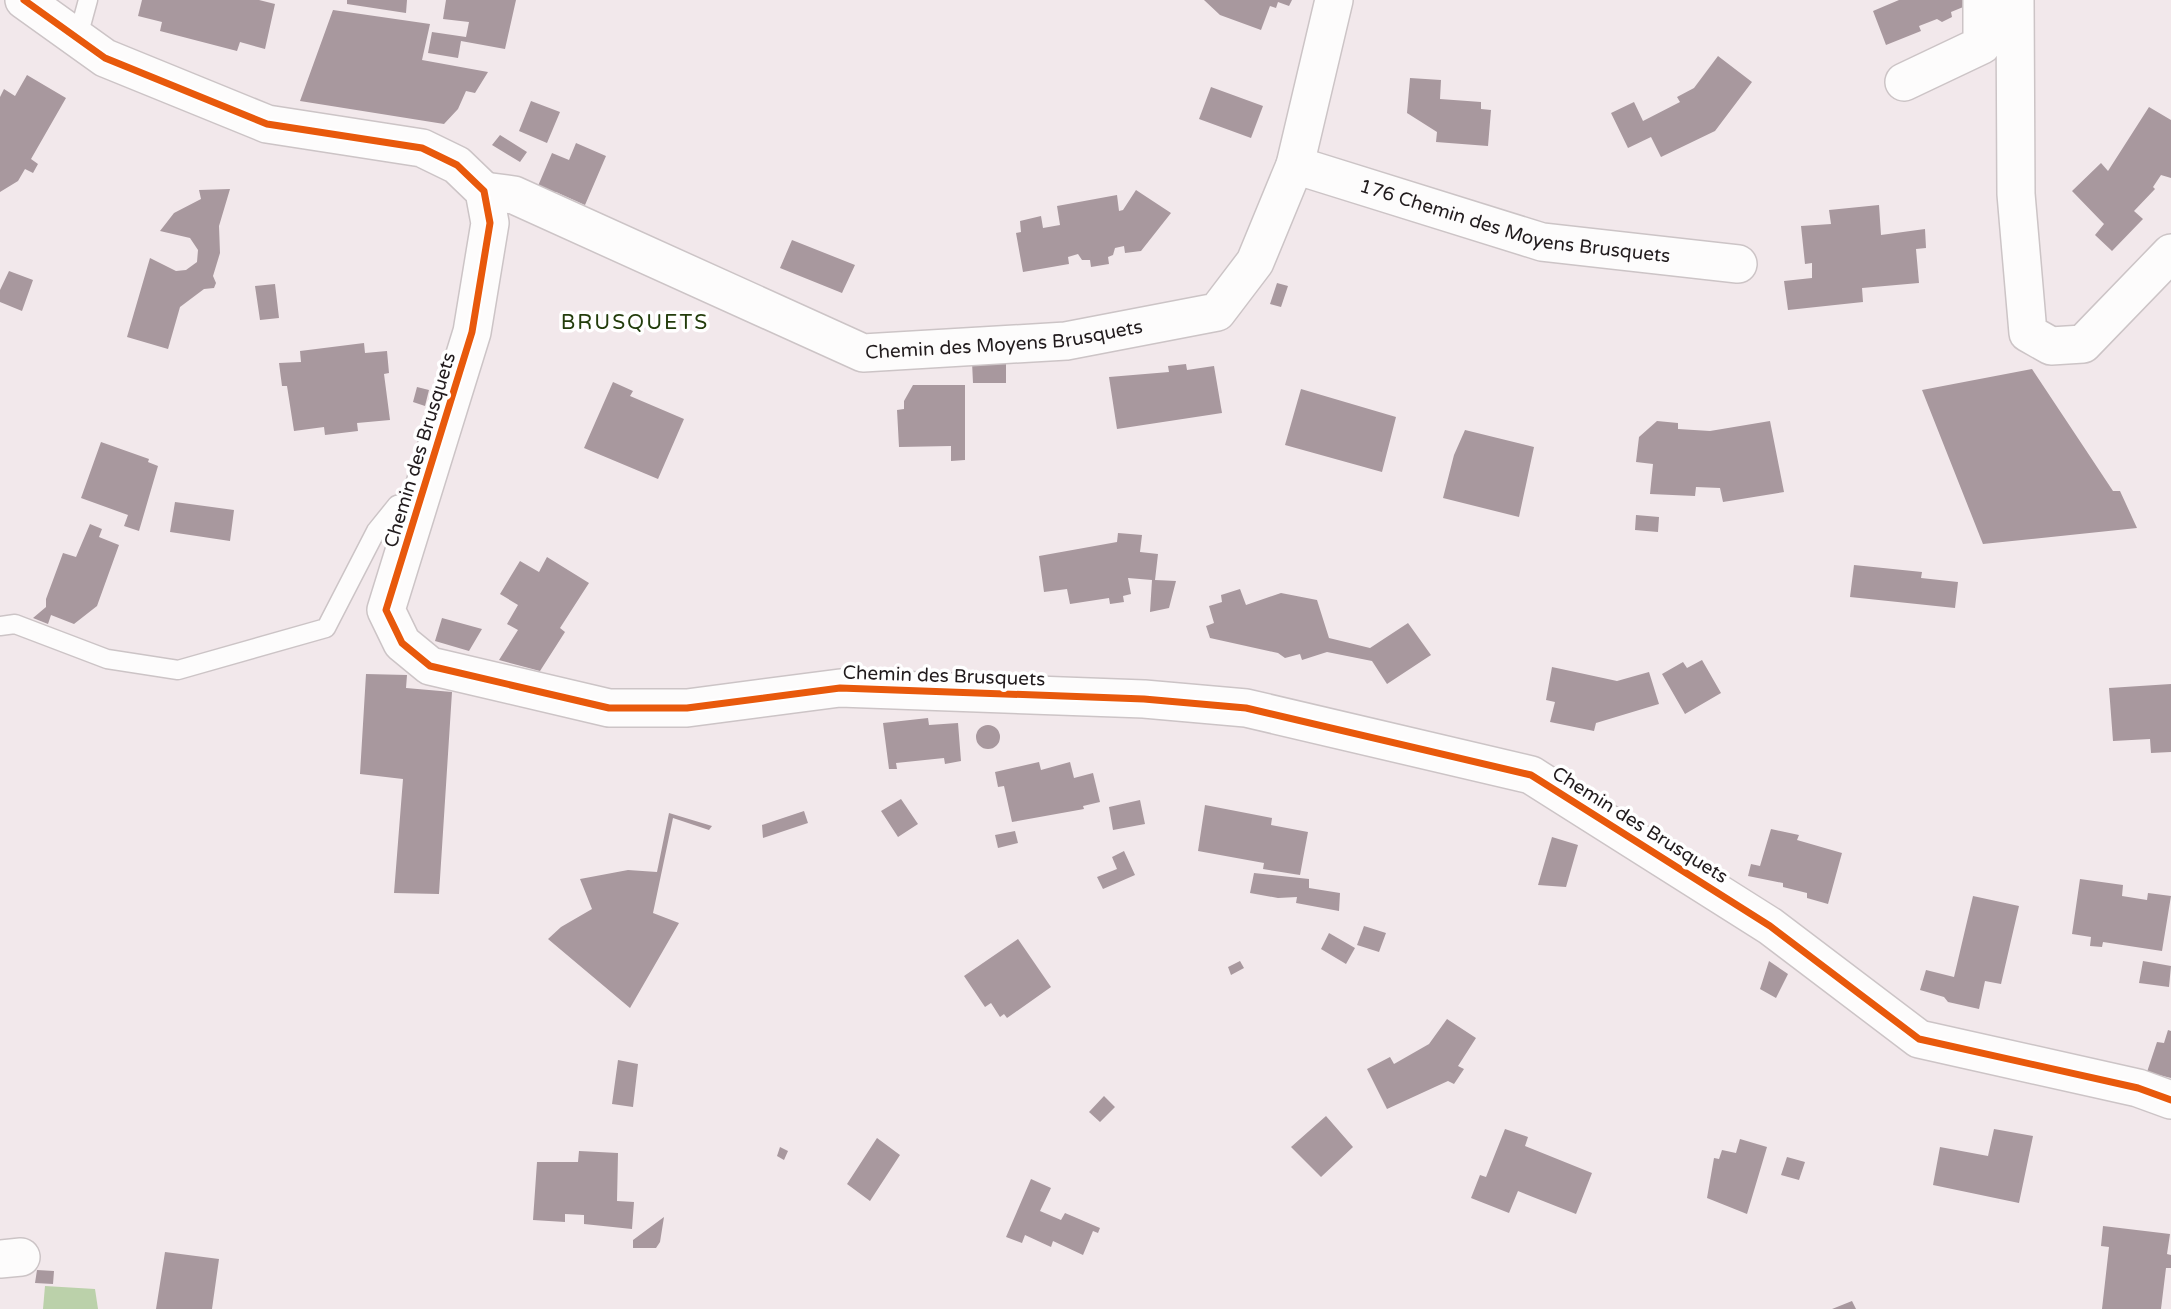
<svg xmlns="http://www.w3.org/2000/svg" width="2171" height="1309" viewBox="0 0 2171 1309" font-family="'Varela Round',sans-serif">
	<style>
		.water { fill: #bbd1aa }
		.building { fill: #a8989e }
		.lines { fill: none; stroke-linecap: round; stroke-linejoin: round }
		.service-casing { stroke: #ccc4c6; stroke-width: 21 }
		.minor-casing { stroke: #ccc4c6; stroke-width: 40 }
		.service { stroke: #fdfcfc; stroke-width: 18 }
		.minor { stroke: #fdfcfc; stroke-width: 37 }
		.cycleway-casing { stroke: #fff; stroke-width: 11 }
		.cycleway { stroke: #e8590c; stroke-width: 7 }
		.labels { text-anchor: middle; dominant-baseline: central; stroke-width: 7; stroke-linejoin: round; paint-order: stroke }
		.street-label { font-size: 19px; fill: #211b1d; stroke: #fff }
		.neighbourhood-label { font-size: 21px; letter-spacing: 2px; fill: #223c0b; stroke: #fff }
	</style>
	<rect width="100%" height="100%" fill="#f2e8eb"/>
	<!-- water -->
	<path class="water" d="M 45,1286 L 95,1289 L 98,1309 L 43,1309 Z"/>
	<!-- building -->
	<path class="building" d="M 142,0 L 259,0 L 275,4 L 265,49 L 240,42 L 237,51 L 160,31 L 162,22 L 138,16 Z
		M 347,0 L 407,0 L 406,13 L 347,4 Z
		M 446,0 L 516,0 L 505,49 L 461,41 L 458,58 L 428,53 L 432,32 L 466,37 L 469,22 L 443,19 Z
		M 1204,0 L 1292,0 L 1289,6 L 1278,2 L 1276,8 L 1270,6 L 1261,30 L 1220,15 Z
		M 1899,0 L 1971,0 L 1973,3 L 1951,12 L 1952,17 L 1942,22 L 1937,19 L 1919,26 L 1921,31 L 1886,45 L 1873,11 Z
		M 333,10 L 430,24 L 422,60 L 488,72 L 475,93 L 466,91 L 458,109 L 444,124 L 300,101 Z
		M 1718,56 L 1752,82 L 1715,131 L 1661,157 L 1651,137 L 1628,148 L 1611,113 L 1634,102 L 1643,121 L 1680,102 L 1677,97 L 1694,88 Z
		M 27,75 L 66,98 L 31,159 L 38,164 L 33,173 L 25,169 L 18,181 L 0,192 L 0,97 L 4,89 L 15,96 Z
		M 1410,78 L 1441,80 L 1440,99 L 1481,102 L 1481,109 L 1491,110 L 1488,146 L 1436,142 L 1437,132 L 1407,113 Z
		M 1211,87 L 1263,106 L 1251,138 L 1199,119 Z
		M 531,101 L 560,112 L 547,143 L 519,131 Z
		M 2149,107 L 2171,120 L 2171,178 L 2161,175 L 2153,187 L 2155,189 L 2134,211 L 2143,219 L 2112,251 L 2095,235 L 2104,224 L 2072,191 L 2101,163 L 2108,171 Z
		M 500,135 L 527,152 L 520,162 L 492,145 Z
		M 576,143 L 606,156 L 585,205 L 556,192 L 553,201 L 535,193 L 552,153 L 569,160 Z
		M 230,189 L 219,226 L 220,253 L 213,276 L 216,283 L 214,288 L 204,289 L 180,307 L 168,349 L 127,337 L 150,258 L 176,271 L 186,270 L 197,262 L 198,250 L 190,238 L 160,231 L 174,213 L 201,199 L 199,190 Z
		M 1136,190 L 1171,213 L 1141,251 L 1125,253 L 1124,246 L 1115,248 L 1113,255 L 1108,257 L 1109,264 L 1091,267 L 1090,260 L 1082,260 L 1078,254 L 1068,257 L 1069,264 L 1023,272 L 1016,233 L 1021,232 L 1020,221 L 1041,216 L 1043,228 L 1060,225 L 1057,206 L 1117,195 L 1119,211 L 1123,210 Z
		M 1879,205 L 1881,235 L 1925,229 L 1926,248 L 1916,249 L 1919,283 L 1862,288 L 1863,302 L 1788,310 L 1784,281 L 1812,278 L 1812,263 L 1805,264 L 1801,226 L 1831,224 L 1829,210 Z
		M 792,240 L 855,265 L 842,293 L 780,268 Z
		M 9,271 L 33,280 L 22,311 L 0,302 L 0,290 Z
		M 1277,283 L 1288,286 L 1281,307 L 1270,304 Z
		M 275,284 L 279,318 L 260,320 L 255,286 Z
		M 364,343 L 365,353 L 387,351 L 389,373 L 384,374 L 390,420 L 357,423 L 358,431 L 325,435 L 324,427 L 294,431 L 287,386 L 282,386 L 279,363 L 301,362 L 300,351 Z
		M 1006,360 L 1006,383 L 973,383 L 972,362 Z
		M 1186,364 L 1187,370 L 1214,366 L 1222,413 L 1117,429 L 1109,377 L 1169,372 L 1168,366 Z
		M 2032,369 L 2113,491 L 2120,491 L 2137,528 L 1983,544 L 1922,390 Z
		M 613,382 L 633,391 L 630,396 L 684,419 L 658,479 L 584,448 Z
		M 913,385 L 965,385 L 965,460 L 951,461 L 951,446 L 899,447 L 897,410 L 904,409 L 904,401 Z
		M 417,387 L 429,390 L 425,406 L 413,402 Z
		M 1301,389 L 1396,417 L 1382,472 L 1285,445 Z
		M 1657,421 L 1678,423 L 1678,429 L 1710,431 L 1770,421 L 1784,492 L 1723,502 L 1720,488 L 1696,487 L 1695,496 L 1650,494 L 1653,464 L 1636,462 L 1639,437 Z
		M 1465,430 L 1534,447 L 1519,517 L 1443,498 L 1454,455 Z
		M 101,442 L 149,459 L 148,462 L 158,466 L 139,531 L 124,526 L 128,515 L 81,498 Z
		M 175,502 L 234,510 L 230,541 L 170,532 Z
		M 1636,515 L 1659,517 L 1658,532 L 1635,530 Z
		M 90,524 L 102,529 L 99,537 L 119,545 L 97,606 L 74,624 L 51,615 L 48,624 L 33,618 L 46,607 L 46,599 L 63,553 L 76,557 Z
		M 1118,533 L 1142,535 L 1140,552 L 1158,554 L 1155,580 L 1176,581 L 1169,608 L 1150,612 L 1152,580 L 1128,578 L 1131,594 L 1123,596 L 1124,602 L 1110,604 L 1109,598 L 1070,604 L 1067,589 L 1044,592 L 1039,556 L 1117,542 Z
		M 547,557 L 589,583 L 560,628 L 565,632 L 540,671 L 499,660 L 518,630 L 507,624 L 518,605 L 500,594 L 520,561 L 539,572 Z
		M 1854,565 L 1922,572 L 1921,578 L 1958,582 L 1955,608 L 1850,597 Z
		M 1240,589 L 1246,605 L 1281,593 L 1317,600 L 1329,638 L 1370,648 L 1408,623 L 1431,655 L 1387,684 L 1372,661 L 1327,652 L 1302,660 L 1300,654 L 1285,658 L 1278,653 L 1210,638 L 1206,626 L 1214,623 L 1209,606 L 1222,602 L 1221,595 Z
		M 442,618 L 482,629 L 469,651 L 435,641 Z
		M 1702,660 L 1721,693 L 1685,714 L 1662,674 L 1683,662 L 1687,668 Z
		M 1552,667 L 1617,681 L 1649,672 L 1659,704 L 1596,723 L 1594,731 L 1550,722 L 1555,702 L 1546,700 Z
		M 366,674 L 407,675 L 406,688 L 452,692 L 439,894 L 394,893 L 403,779 L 360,774 Z
		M 2171,684 L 2171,752 L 2151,753 L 2150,739 L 2113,741 L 2109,688 Z
		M 928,718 L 929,725 L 958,723 L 961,761 L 945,764 L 944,758 L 896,763 L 897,769 L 889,769 L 883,723 Z
		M976 737a12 12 0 1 1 24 0a12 12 0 1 1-24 0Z
		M 1039,762 L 1041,770 L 1070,762 L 1074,778 L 1093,773 L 1100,802 L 1083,806 L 1084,809 L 1012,822 L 1004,786 L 998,787 L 995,772 Z
		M 901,799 L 918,824 L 898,837 L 881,811 Z
		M 1140,800 L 1145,824 L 1113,830 L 1109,807 Z
		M 1205,805 L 1272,818 L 1271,825 L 1308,832 L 1300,875 L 1263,869 L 1264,863 L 1198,851 Z
		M 804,811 L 808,823 L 763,838 L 762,825 Z
		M 669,813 L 712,826 L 709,830 L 673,818 L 653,913 L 679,923 L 630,1008 L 548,939 L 561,927 L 592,909 L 580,879 L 628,870 L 657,872 Z
		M 1771,829 L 1799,835 L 1797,840 L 1842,853 L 1828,904 L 1807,898 L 1807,893 L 1783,887 L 1783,883 L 1748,876 L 1751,864 L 1760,866 Z
		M 1015,831 L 1018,843 L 998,848 L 995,835 Z
		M 1552,837 L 1578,845 L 1566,887 L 1538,885 Z
		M 1124,851 L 1135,875 L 1103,889 L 1097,877 L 1117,869 L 1112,857 Z
		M 1254,873 L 1309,879 L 1309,888 L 1340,893 L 1339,911 L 1296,903 L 1297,897 L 1278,898 L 1250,893 Z
		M 2080,879 L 2123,885 L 2122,896 L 2147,900 L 2148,893 L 2171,896 L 2162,951 L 2103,942 L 2102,947 L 2090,946 L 2091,937 L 2072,934 Z
		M 1973,896 L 2019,906 L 2001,984 L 1985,981 L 1979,1009 L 1948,1002 L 1944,997 L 1920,990 L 1926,970 L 1954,977 Z
		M 1364,926 L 1386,933 L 1379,952 L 1357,945 Z
		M 1329,933 L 1355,948 L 1346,964 L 1321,949 Z
		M 1018,939 L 1051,987 L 1007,1018 L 1004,1014 L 1000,1017 L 991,1003 L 985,1007 L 964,976 Z
		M 1240,961 L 1244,968 L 1231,975 L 1228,967 Z
		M 1769,961 L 1788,974 L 1776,998 L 1760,989 Z
		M 2143,961 L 2171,966 L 2169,987 L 2139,983 Z
		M 1447,1019 L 1476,1038 L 1458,1066 L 1464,1069 L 1454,1084 L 1448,1081 L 1387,1109 L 1367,1069 L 1390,1057 L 1394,1064 L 1429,1044 Z
		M 2168,1030 L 2171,1031 L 2171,1078 L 2147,1072 L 2157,1042 L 2164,1043 Z
		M 618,1060 L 638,1064 L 633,1107 L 612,1104 Z
		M 1104,1096 L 1115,1107 L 1100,1122 L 1089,1112 Z
		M 1326,1116 L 1353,1147 L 1321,1177 L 1291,1147 Z
		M 1505,1129 L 1528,1137 L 1525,1146 L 1592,1173 L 1576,1214 L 1518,1191 L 1509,1213 L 1471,1198 L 1480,1175 L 1486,1177 Z
		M 1994,1129 L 2033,1136 L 2019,1203 L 1933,1185 L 1940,1147 L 1988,1156 Z
		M 877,1138 L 900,1155 L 870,1201 L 847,1184 Z
		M 1740,1139 L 1767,1147 L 1747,1214 L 1707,1198 L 1714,1158 L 1719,1159 L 1722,1150 L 1736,1153 Z
		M 780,1147 L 788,1151 L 784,1160 L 777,1156 Z
		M 579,1151 L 618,1153 L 617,1201 L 634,1202 L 632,1229 L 584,1224 L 584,1215 L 565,1214 L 565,1222 L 533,1220 L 537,1162 L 578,1162 Z
		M 1787,1157 L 1805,1162 L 1799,1180 L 1781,1175 Z
		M 1031,1179 L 1051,1188 L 1040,1211 L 1061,1220 L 1065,1213 L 1100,1228 L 1098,1233 L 1093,1231 L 1083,1255 L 1053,1241 L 1051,1247 L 1025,1235 L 1022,1243 L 1006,1237 Z
		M 664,1217 L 660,1242 L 656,1248 L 633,1248 L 633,1240 Z
		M 2103,1226 L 2170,1234 L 2167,1254 L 2171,1255 L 2171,1268 L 2166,1268 L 2161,1309 L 2102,1309 L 2109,1247 L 2101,1246 Z
		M 165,1252 L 219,1259 L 212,1309 L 156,1309 Z
		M 37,1270 L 54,1271 L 53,1284 L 35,1283 Z
		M 1852,1301 L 1856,1309 L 1832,1309 Z"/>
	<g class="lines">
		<defs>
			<path id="service" d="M 71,34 L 82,22 L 88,0
				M 0,626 L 15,624 L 107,659 L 178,670 L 326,628 L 376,531 L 397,505 L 423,498"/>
			<g id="minor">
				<path d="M 24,0 L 105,58 L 267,124 L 422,148 L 457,165 L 484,191 L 490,223 L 472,332 L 386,610 L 402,643 L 430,666 L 609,708 L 687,708 L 840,688 L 1144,699 L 1246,708 L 1531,775 L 1770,926 L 1919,1039 L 2138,1088 L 2171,1100"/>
				<path d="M 2015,0 L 2016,194 L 2028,333 L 2051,346 L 2083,344 L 2171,253"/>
				<path d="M 1904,82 L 1982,45 L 1982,0"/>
				<path id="s1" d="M 1295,165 L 1542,242 L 1738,264"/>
				<path id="s2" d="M 484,191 L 514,195 L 863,353 L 1066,341 L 1217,312 L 1255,262 L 1295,165 L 1334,0"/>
				<path d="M 0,1259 L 21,1257"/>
			</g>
		</defs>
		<!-- service casing -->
		<use href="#service" class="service-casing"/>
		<!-- minor casing -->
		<use href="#minor" class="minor-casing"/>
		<!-- service -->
		<use href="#service" class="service"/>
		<!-- minor -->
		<use href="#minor" class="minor"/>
		<defs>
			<path id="cycleway" d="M 24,0 L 105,58 L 267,124 L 422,148 L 457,165 L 484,191 L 490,223 L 472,332 L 386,610 L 402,643 L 430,666 L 609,708 L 687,708 L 840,688 L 1144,699 L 1246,708 L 1531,775 L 1770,926 L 1919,1039 L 2138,1088 L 2171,1100"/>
		</defs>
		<!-- cycleway casing -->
		<use href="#cycleway" class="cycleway-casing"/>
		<!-- cycleway -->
		<use href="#cycleway" class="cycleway"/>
	</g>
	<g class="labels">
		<!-- street labels -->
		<g class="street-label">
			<text stroke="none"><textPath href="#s1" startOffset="228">176 Chemin des Moyens Brusquets</textPath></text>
			<text stroke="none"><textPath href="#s2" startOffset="555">Chemin des Moyens Brusquets</textPath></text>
			<text transform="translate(420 450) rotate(-73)">Chemin des Brusquets</text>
			<text transform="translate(944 676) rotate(2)">Chemin des Brusquets</text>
			<text transform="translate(1640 825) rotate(32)">Chemin des Brusquets</text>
		</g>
		<!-- neighbourhood labels -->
		<g class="neighbourhood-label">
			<text x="635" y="322">BRUSQUETS</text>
		</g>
	</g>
</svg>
